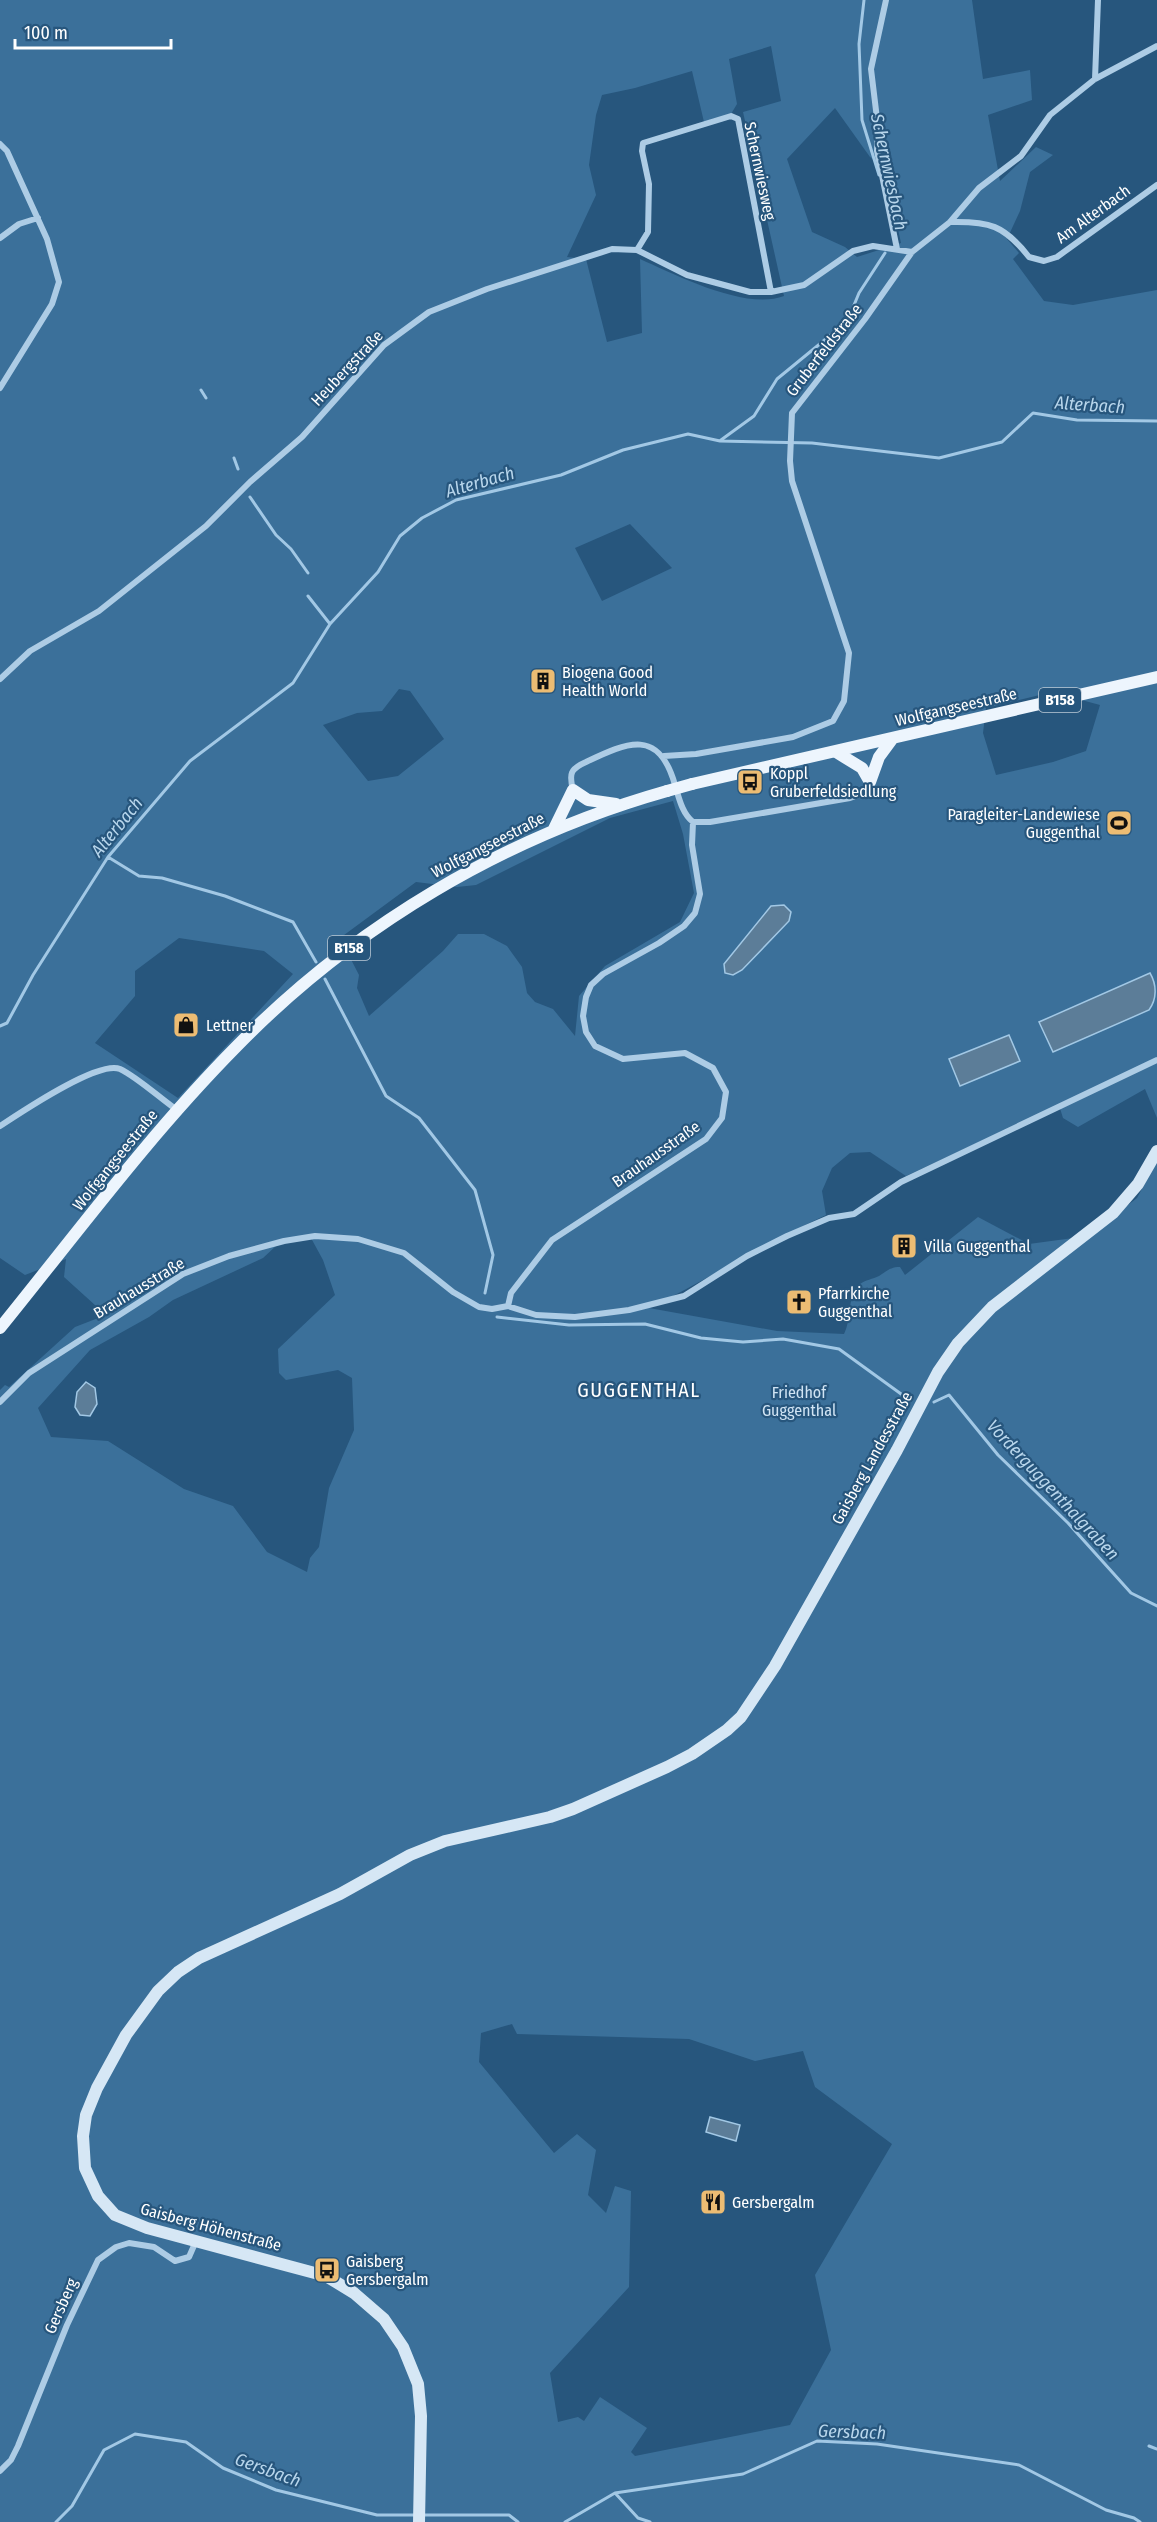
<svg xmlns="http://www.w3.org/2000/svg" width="1157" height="2522" viewBox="0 0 1157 2522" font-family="'Fira Sans Condensed',sans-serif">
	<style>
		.green { fill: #3b709a; fill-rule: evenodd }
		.water { fill: #5c7d98; stroke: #a2c8e5; stroke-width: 1.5 }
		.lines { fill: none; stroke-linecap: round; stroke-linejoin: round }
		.stream { stroke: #a2c8e5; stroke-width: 3 }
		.minor { stroke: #adcce5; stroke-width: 6 }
		.secondary { stroke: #d6e7f5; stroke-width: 12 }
		.primary { stroke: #edf5fd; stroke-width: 12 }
		.primary-bridge { stroke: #edf5fd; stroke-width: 12 }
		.labels { text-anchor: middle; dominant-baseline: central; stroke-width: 4.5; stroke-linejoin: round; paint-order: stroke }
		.shield { fill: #27567d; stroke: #beccd8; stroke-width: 1.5 }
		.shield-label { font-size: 15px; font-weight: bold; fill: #fff }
		.street-label { font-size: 16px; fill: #fff; stroke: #27567d }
		.poi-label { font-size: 16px; fill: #fff; stroke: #27567d; text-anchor: start }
		.park-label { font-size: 16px; fill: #d0e4f4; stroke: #27567d }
		.water-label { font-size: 18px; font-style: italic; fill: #b8d6ec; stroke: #27567d }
		.quarter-label { font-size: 20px; letter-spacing: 1.5px; fill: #fff; stroke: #27567d }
	</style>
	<rect width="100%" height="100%" fill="#27567d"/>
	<!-- green -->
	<path class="green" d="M 0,0 L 972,0 L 983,79 L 1030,70 L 1032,100 L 988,115 L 1000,181 L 1036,147 L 1053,155 L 1030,172 L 1020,211 L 1007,239 L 1019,253 L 1013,259 L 1044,301 L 1073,305 L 1157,290 L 1157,1118 L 1145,1089 L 1078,1127 L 1063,1118 L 1059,1105 L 906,1176 L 870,1152 L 850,1153 L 832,1168 L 822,1191 L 826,1215 C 765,1243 709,1279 649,1308 L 777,1331 L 844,1334 C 852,1319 847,1293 860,1284 C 865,1280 873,1279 879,1276 C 887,1271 890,1267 900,1267 L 905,1275 L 978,1217 L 1029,1244 L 1088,1236 L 1137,1198 L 1157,1161 L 1157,2522 L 0,2522 L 0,1390 L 5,1385 L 9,1387 L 75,1327 L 106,1315 L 64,1277 L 66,1259 L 25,1275 L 0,1258 ZM 771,46 L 781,101 L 743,112 L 784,296 C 746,311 676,275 640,259 L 642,333 L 607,342 L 586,259 L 567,257 L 596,195 L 589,165 L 596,115 L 602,95 L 635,88 L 692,71 L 704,122 L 731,114 L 737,104 L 729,59 ZM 835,108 L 870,157 L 885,169 L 901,243 L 857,257 L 845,247 L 812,232 L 787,159 ZM 630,524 L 672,568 L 602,601 L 575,548 ZM 399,689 L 410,691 L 444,739 L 398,776 L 368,781 L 323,725 L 357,713 L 382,711 ZM 1052,692 L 1100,705 L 1086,751 L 1053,762 L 996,775 L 983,733 L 986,708 ZM 673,801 L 683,834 L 694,893 L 680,922 L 605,966 L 579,996 L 575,1036 L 553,1009 L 535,1002 L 527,993 L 522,967 L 507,946 L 484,934 L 458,934 L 443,951 L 369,1016 L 357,988 L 359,975 L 340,938 L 416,882 L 457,887 L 476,885 L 610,818 ZM 179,938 L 264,951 L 293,974 L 178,1098 L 95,1043 L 135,996 L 135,971 ZM 311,1238 L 323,1260 L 335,1295 L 278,1349 L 279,1373 L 286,1380 L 338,1370 L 352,1378 L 354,1430 L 329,1488 L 319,1547 L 310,1558 L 307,1572 L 267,1552 L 233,1506 L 184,1489 L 108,1441 L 51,1437 L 38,1408 L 90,1350 L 149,1317 L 173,1300 L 263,1258 L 277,1245 ZM 512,2024 L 517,2034 L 689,2039 L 755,2061 L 803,2051 L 815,2087 L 892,2144 L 815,2275 L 831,2350 L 790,2425 L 635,2456 L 631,2452 L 647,2428 L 600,2397 L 584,2421 L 578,2417 L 558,2422 L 550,2373 L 629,2287 L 631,2191 L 615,2186 L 606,2213 L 588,2195 L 596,2150 L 577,2134 L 554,2153 L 479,2062 L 481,2033 Z"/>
	<!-- water -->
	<path class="water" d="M 784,905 L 791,912 L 789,921 L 742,970 L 733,975 L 725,973 L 724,964 L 771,906 Z
		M 1150,973 C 1157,985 1157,999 1149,1010 L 1053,1052 L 1039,1022 Z
		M 1009,1035 L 1020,1061 L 960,1086 L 949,1059 Z
		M 86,1382 L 95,1388 L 97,1404 L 90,1416 L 80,1415 L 75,1407 L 77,1392 Z
		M 710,2117 L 740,2125 L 736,2141 L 706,2132 Z"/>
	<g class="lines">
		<!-- stream -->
		<path class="stream" d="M 864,0 L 859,44 L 862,120 L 879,175
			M 201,390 L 206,398
			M 721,440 L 754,416 L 777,379 L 838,329 L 852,310 L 859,293 L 885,253
			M 234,458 L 238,469
			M 250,497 L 276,535 L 291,549 L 308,573
			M 308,596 L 330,624
			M 108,857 L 139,876 L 162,878 L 225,896 L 293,922 L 316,962
			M 325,979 L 386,1096 L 419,1118 L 475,1190 L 493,1255 L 485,1293
			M 0,1026 L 7,1023 L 33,975 L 108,857 L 190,761 L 293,683 L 330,624 L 378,572 L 400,536 L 422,518 L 456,500 L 561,475 L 623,450 L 688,434 L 720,441 L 812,443 L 939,458 L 1002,442 L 1033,413 L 1077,420 L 1157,421
			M 497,1317 L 569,1325 L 645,1324 L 701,1338 L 743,1342 L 783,1339 L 839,1349 L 908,1399
			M 934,1402 L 949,1395 L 998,1455 L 1068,1523 L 1131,1593 L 1157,1606
			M 1149,2446 L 1157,2449
			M 615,2493 L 638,2518 L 650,2522
			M 423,2515 L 509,2515 L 518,2522
			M 56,2522 L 72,2506 L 104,2450 L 135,2434 L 186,2442 L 223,2468 L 276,2490 L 377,2515 L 417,2515
			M 565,2522 L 615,2493 L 743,2474 L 817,2441 L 877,2444 L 1019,2465 L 1106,2510 L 1134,2518 L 1140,2522"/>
		<!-- minor -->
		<path class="minor" d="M 886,0 L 871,69 L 878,127 L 877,151 L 897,249
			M 1095,79 L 1098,0
			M 0,144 L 7,151 L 47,239 L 59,282 L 52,304 L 0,388
			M 950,222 C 989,221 1004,225 1029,257 L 1044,261 L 1057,257 L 1157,185
			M 0,238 L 19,224 L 38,218
			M 637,250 L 648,232 L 649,184 L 642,151 L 643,143 L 731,116 L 738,119 L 771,292
			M 0,679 L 30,651 L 99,611 L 206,526 L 250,482 L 302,437 L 384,345 L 429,312 L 487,289 L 612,249 L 637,250 L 687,275 L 750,292 L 771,292 L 804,285 L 853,251 L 873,246 L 912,252
			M 664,756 L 696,754 L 793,737 L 833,721 L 844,701 L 849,653 L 792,481 L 790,461 L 792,413 L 865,319 L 912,252 L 950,222 L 979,188 L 1021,156 L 1050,115 L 1095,79 L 1157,46
			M 573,790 C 569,774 570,769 586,762 C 628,742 659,728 675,785 C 679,798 682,813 693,822 L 710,822 L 850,798 L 864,793 L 870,782
			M 693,822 L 692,845 L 700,894 L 695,913 L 684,926 L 659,943 L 603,974 L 591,985 L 586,997 L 583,1016 L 586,1032 L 595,1046 L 623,1059 L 685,1053 L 713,1068 L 726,1092 L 722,1118 L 706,1139 L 552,1240 L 511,1293 L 508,1306 L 536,1315 L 575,1317 L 629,1310 L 684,1296 L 747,1256 L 787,1236 L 829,1218 L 854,1214 L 901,1182 L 1157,1060
			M 0,1126 C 20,1113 98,1060 120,1069 C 137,1077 161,1099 177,1110
			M 0,1402 L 29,1373 L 183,1274 L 229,1256 L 284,1241 L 315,1236 L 358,1239 L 404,1253 L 453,1292 L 479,1307 L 492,1309 L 508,1306
			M 0,2471 L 11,2460 L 18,2446 L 67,2325 L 98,2260 L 116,2247 L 129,2243 L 154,2247 L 175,2261 L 189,2257 L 196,2241"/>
		<!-- secondary -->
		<path class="secondary" d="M 419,2522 L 421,2416 L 418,2384 L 403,2347 L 384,2319 L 354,2293 L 326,2276 L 147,2228 L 115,2215 L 98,2196 L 85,2168 L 83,2136 L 86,2115 L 97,2088 L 126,2035 L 158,1991 L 178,1972 L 199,1958 L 340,1894 L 410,1855 L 445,1841 L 550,1817 L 573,1809 L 667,1767 L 692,1754 L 727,1730 L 741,1717 L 775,1666 L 897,1450 L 938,1372 L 958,1343 L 992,1307 L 1113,1213 L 1138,1184 L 1157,1151"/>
		<!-- primary -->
		<path class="primary" d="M 836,752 L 862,768 L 870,782
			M 870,782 L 879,757 L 893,738
			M 692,784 L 1157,677
			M 554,829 L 573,790 L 588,800 L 616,804
			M 0,1328 C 77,1233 150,1134 236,1047 C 354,926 504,837 667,791"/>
		<!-- primary-bridge -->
		<path class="primary-bridge" d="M 667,791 L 692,784"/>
	</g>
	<!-- icons -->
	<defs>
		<symbol id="building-square" viewBox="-11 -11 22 22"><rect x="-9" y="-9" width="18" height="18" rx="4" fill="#ecbc73" stroke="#27567d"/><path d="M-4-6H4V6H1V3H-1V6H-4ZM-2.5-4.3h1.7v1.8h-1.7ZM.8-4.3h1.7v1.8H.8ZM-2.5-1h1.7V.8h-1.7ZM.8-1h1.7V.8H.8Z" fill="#111"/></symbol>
		<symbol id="bus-square" viewBox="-11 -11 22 22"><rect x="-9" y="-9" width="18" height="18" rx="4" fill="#ecbc73" stroke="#27567d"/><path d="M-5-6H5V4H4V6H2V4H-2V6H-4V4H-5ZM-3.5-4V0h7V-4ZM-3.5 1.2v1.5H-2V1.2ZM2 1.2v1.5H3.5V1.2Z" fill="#111"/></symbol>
		<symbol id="stadium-square" viewBox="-11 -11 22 22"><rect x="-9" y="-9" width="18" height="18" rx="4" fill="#ecbc73" stroke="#27567d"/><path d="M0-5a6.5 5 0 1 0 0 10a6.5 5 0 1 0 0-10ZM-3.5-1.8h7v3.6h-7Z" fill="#111"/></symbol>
		<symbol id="shop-square" viewBox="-11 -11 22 22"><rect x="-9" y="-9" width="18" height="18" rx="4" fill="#ecbc73" stroke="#27567d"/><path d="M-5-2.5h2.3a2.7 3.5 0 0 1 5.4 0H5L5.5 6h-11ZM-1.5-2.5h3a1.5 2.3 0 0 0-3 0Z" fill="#111"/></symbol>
		<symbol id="church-square" viewBox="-11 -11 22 22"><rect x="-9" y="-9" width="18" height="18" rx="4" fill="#ecbc73" stroke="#27567d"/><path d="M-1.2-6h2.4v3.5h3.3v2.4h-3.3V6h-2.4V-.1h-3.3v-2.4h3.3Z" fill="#111"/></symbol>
		<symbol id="restaurant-square" viewBox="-11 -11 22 22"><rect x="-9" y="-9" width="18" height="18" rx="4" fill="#ecbc73" stroke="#27567d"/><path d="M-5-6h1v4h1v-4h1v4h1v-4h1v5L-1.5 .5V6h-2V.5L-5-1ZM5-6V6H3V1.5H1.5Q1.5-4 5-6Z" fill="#111"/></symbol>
	</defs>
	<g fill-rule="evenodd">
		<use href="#building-square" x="528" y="666" width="30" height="30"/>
		<use href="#bus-square" x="735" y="767" width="30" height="30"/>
		<use href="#stadium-square" x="1104" y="808" width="30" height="30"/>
		<use href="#shop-square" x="171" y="1010" width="30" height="30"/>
		<use href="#building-square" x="889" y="1231" width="30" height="30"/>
		<use href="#church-square" x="784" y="1287" width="30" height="30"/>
		<use href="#restaurant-square" x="698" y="2187" width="30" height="30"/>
		<use href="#bus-square" x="312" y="2255" width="30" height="30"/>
	</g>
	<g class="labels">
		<!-- shield labels -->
		<g class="shield">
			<rect x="1039" y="688" width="42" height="24" rx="4.5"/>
			<rect x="328" y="936" width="42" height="24" rx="4.5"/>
		</g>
		<g class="shield-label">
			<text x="1060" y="700">B158</text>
			<text x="349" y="948">B158</text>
		</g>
		<!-- street labels -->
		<g class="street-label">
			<text transform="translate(760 171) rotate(78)">Schernwiesweg</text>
			<text transform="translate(1093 214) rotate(-36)">Am Alterbach</text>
			<text transform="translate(824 350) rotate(-52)">Gruberfeldstraße</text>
			<text transform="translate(347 368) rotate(-47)">Heubergstraße</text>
			<text transform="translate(956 707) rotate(-13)">Wolfgangseestraße</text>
			<text transform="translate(488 845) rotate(-27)">Wolfgangseestraße</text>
			<text transform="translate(656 1154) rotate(-35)">Brauhausstraße</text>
			<text transform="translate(115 1160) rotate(-51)">Wolfgangseestraße</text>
			<text transform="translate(139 1288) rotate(-31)">Brauhausstraße</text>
			<text transform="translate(872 1458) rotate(-61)">Gaisberg Landesstraße</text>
			<text transform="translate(211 2227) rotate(15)">Gaisberg Höhenstraße</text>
			<text transform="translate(61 2306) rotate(-66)">Gersberg</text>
		</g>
		<!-- poi labels -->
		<g class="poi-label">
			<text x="562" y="672">Biogena Good<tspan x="562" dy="18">Health World</tspan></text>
			<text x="770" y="773">Koppl<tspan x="770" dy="18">Gruberfeldsiedlung</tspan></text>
			<text x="1100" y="814" text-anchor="end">Paragleiter-Landewiese<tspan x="1100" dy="18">Guggenthal</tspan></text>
			<text x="206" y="1025">Lettner</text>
			<text x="924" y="1246">Villa Guggenthal</text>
			<text x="818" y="1293">Pfarrkirche<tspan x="818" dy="18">Guggenthal</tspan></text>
			<text x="732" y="2202">Gersbergalm</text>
			<text x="346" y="2261">Gaisberg<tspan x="346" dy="18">Gersbergalm</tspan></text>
		</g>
		<!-- park labels -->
		<g class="park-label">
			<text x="799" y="1392">Friedhof<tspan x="799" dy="18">Guggenthal</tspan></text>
		</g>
		<!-- water labels -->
		<g class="water-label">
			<text transform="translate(889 172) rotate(78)">Schernwiesbach</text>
			<text transform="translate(1090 405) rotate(4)">Alterbach</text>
			<text transform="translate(480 482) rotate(-16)">Alterbach</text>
			<text transform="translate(117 827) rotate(-51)">Alterbach</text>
			<text transform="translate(1053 1490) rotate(47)">Vorderguggenthalgraben</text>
			<text transform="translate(852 2432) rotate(2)">Gersbach</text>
			<text transform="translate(268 2470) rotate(20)">Gersbach</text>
		</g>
		<!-- quarter labels -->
		<g class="quarter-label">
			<text x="639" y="1390">GUGGENTHAL</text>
		</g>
	</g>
	<!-- scale -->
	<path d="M15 39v9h156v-9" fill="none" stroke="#ffffff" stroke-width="3"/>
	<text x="24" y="39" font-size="18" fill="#ffffff" stroke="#27567d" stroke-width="4.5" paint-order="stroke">100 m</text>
</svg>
